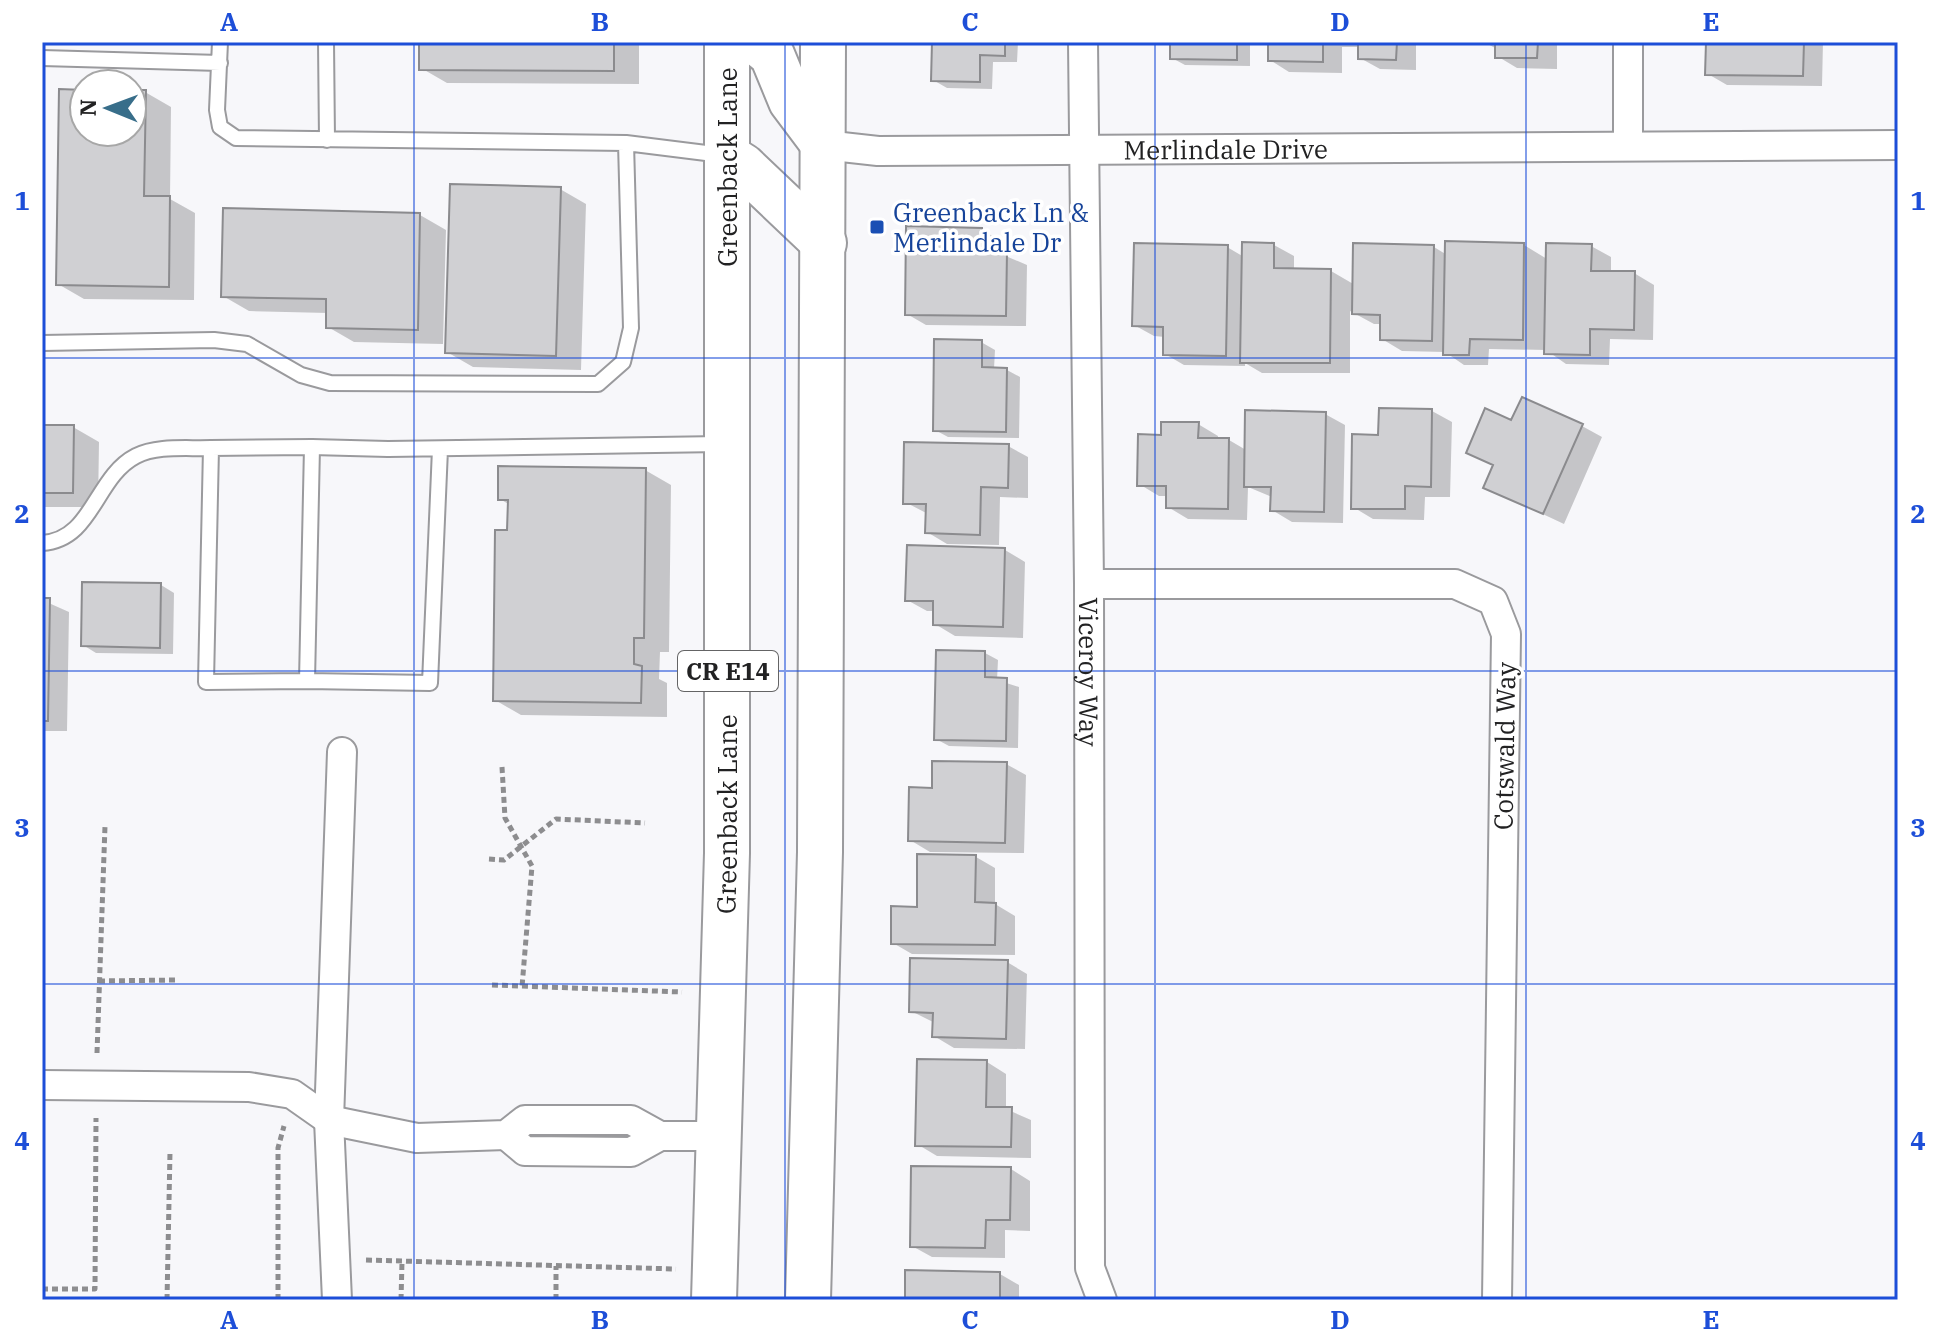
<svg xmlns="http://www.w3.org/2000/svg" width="1940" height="1342" viewBox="0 0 1940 1342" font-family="'IBM Plex Serif',serif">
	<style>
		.shadow { fill: #0003 }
		.building { fill: #d0d0d3; stroke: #8b8b8e; stroke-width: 2 }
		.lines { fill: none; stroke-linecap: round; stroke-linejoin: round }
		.service-casing { stroke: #9a9a9d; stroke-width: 18 }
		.minor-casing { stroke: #9a9a9d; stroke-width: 32 }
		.primary-casing { stroke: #9a9a9d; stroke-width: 48 }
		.path { stroke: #8d8d8f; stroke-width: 5; stroke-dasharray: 6 4; stroke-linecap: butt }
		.service { stroke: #fff; stroke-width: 14 }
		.minor { stroke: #fff; stroke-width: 28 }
		.primary { stroke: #fff; stroke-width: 44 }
		.grid { fill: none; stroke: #1d4ed8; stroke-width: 2; stroke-opacity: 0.55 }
		.transit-dot { fill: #1a4fb4; stroke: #fff; stroke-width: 3 }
		.labels { text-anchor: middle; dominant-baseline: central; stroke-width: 7; stroke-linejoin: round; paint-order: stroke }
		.shield { fill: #fff; stroke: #646465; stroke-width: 2 }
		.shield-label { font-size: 24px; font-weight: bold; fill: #222223 }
		.street-label { font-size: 26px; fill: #222223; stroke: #fff }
		.transit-label { font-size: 26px; fill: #164399; stroke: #fff; text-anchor: start }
		.neatline { fill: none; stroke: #1d4ed8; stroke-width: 3 }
		.grid-label { font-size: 26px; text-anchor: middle; font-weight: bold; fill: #1d4ed8 }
	</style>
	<rect width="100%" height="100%" fill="#f7f7fa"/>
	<!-- shadow -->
	<path class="shadow" d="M 406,42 L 639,42 L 639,84 L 447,83 L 421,68 L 421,46 Z
		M 934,42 L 1018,42 L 1017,62 L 993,62 L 992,89 L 947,88 L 933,80 Z
		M 1172,42 L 1250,42 L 1250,66 L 1185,65 L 1172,58 Z
		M 1270,42 L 1353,42 L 1360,46 L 1360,42 L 1416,42 L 1416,70 L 1380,69 L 1360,58 L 1360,47 L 1342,47 L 1342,73 L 1289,72 L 1270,60 Z
		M 1484,42 L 1584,42 L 1557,43 L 1557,69 L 1517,68 L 1497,56 L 1495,48 Z
		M 1708,42 L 1823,42 L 1822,86 L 1727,85 L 1708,74 Z
		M 84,91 L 84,132 L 132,132 L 132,92 L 145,92 L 171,107 L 170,199 L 195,213 L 194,300 L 84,299 L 58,284 Z
		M 560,189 L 586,204 L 581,370 L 473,367 L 447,352 Z
		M 420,215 L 446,230 L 443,344 L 354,342 L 328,327 L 328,313 L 249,311 L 223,296 Z
		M 982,230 L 1001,241 L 1001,254 L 1027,265 L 1026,326 L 926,325 L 907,314 Z
		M 1274,245 L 1294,256 L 1294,271 L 1331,271 L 1355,285 L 1434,247 L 1447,255 L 1524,245 L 1547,259 L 1591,246 L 1611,257 L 1611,273 L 1634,273 L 1654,285 L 1653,340 L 1610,339 L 1609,365 L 1566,364 L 1546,350 L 1489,349 L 1488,365 L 1464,365 L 1445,352 L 1402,351 L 1382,339 L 1382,324 L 1374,324 L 1350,311 L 1350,373 L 1262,373 L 1245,363 L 1245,366 L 1184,365 L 1165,354 L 1165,337 L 1154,336 L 1134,325 L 1227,247 L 1244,257 Z
		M 981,342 L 995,350 L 994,369 L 1007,370 L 1020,377 L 1019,438 L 948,437 L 935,430 Z
		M 1432,411 L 1452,422 L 1450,497 L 1425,497 L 1424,520 L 1373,519 L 1353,507 L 1380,437 Z
		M 1325,414 L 1345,425 L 1343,523 L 1292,522 L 1272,510 L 1272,497 L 1248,487 L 1247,520 L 1188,519 L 1168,507 L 1168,496 L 1159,496 L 1139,484 L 1163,437 L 1198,424 L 1218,436 L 1218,440 L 1229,440 L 1246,450 Z
		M 1512,422 L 1582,426 L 1602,437 L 1564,524 L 1485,487 L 1494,466 L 1469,452 Z
		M 42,427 L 73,427 L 99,442 L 98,507 L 42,507 Z
		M 1008,446 L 1028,457 L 1028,498 L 1000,497 L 999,545 L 947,544 L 927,532 L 928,514 L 905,502 Z
		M 645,470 L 671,485 L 669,652 L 660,652 L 659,679 L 667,683 L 667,717 L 521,715 L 495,700 L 509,532 L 510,505 L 500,499 Z
		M 1005,550 L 1025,562 L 1023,638 L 955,636 L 935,624 L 935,611 L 927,611 L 907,600 Z
		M 161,585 L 174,593 L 173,654 L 96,653 L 83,645 Z
		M 42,600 L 69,612 L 67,731 L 42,731 Z
		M 985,653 L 998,660 L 997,680 L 1019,687 L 1018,748 L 949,746 L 936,739 Z
		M 1006,764 L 1026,775 L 1024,853 L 930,852 L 910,840 L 934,790 Z
		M 976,857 L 995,868 L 995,904 L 1015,916 L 1015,955 L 912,954 L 893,943 L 919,909 Z
		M 1007,962 L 1027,974 L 1025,1049 L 954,1048 L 934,1036 L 935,1023 L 911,1011 Z
		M 987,1062 L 1006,1074 L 1006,1109 L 1031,1120 L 1031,1158 L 937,1156 L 917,1144 Z
		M 1011,1169 L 1030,1181 L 1030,1231 L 1005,1230 L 1005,1258 L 932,1257 L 912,1246 Z
		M 1000,1274 L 1019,1285 L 1019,1300 L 907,1300 Z"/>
	<!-- building -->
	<path class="building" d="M 419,42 L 614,42 L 614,71 L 419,70 Z
		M 932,42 L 1005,42 L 1005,56 L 980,55 L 980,82 L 931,81 Z
		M 1170,42 L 1237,42 L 1237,60 L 1170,59 Z
		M 1268,42 L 1323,42 L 1323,62 L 1268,61 Z
		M 1358,42 L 1397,42 L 1396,60 L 1358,59 Z
		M 1495,42 L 1538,42 L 1537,58 L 1495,58 Z
		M 1706,42 L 1804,42 L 1803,76 L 1705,75 Z
		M 59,89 L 84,90 L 84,132 L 132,132 L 132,90 L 146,90 L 144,196 L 170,196 L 169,287 L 56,285 Z
		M 450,184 L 561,187 L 556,356 L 445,353 Z
		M 223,208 L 420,213 L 418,330 L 326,328 L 326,299 L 221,297 Z
		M 906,226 L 982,228 L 982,251 L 1007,252 L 1006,316 L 905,315 Z
		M 1445,241 L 1524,243 L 1523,340 L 1470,339 L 1469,355 L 1443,355 Z
		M 1242,242 L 1274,243 L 1274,268 L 1331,269 L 1330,363 L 1240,363 Z
		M 1134,243 L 1228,245 L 1226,356 L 1163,355 L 1163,327 L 1132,326 Z
		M 1353,243 L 1434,245 L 1432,341 L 1380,340 L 1380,315 L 1352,314 Z
		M 1546,243 L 1592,244 L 1591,271 L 1635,271 L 1634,330 L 1590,329 L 1590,355 L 1544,354 Z
		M 934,339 L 982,340 L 982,367 L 1007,368 L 1006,432 L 933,431 Z
		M 1522,397 L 1583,424 L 1543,514 L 1483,488 L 1493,465 L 1466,453 L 1485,408 L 1511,420 Z
		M 1379,408 L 1432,409 L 1431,487 L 1405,486 L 1405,509 L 1351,509 L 1352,434 L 1378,435 Z
		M 1245,410 L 1326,412 L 1324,512 L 1270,511 L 1271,487 L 1244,487 Z
		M 1161,422 L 1199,422 L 1198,438 L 1229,438 L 1228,509 L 1166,508 L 1166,486 L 1137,486 L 1138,434 L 1161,435 Z
		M 42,425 L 74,425 L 73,493 L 42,493 Z
		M 904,442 L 1009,444 L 1008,488 L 981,487 L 980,535 L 925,533 L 926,504 L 903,504 Z
		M 498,466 L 646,468 L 644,638 L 634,638 L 634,664 L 642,666 L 641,703 L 493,701 L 495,530 L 507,530 L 508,500 L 498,500 Z
		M 907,545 L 1005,548 L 1003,627 L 933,625 L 933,601 L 905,601 Z
		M 82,582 L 161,583 L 160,648 L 81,646 Z
		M 42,598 L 50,598 L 48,721 L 42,721 Z
		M 936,650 L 985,651 L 985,677 L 1007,678 L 1006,741 L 934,740 Z
		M 932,761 L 1007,762 L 1005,843 L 908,841 L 909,787 L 932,788 Z
		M 917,854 L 976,855 L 975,902 L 996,903 L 995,945 L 891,944 L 891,906 L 917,907 Z
		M 910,958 L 1008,960 L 1006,1039 L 932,1037 L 933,1013 L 909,1012 Z
		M 917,1059 L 987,1060 L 986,1107 L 1012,1107 L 1011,1147 L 915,1146 Z
		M 911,1166 L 1011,1167 L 1010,1220 L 986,1220 L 985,1248 L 910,1247 Z
		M 905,1270 L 1000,1272 L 1000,1300 L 905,1300 Z"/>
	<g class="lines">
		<defs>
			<path id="service" d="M 220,42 L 217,110 L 220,127 L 236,138 L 626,143 L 722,155
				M 326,42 L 327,140
				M 42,58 L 220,63
				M 42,343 L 214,340 L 247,344 L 301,375 L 330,383 L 598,384 L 623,362 L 631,328 L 626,143
				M 312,447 L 211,448 L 206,682 L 307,681 L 312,447 L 388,449 L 721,444
				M 42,543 C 93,540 95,477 136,456 C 157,445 188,449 211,448
				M 307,681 L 430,683 L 440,449"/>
			<g id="minor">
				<path id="s1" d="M 1083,42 L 1089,584 L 1090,1268 L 1102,1300"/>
				<path id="s2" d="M 824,145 L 878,151 L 1898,145"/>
				<path d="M 1628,145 L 1628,42"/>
				<path d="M 1089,584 L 1455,584 L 1493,601 L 1506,634 L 1497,1300"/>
				<path d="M 42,1085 L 249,1087 L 292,1094 L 329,1120 L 417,1138 L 506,1135 L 525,1120 L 631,1120 L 660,1136"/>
				<path d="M 506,1135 L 525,1151 L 631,1152 L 660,1136 L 718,1136"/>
				<path d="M 337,1300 L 329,1120 L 342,752"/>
			</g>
			<g id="primary">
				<path d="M 756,42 L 772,55 L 791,101 L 824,145"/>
				<path d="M 727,156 L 743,166 L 824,243"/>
				<path id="s3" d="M 714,1300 L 727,853 L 727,42"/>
				<path d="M 808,1300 L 820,852 L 823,42"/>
			</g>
		</defs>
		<!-- service casing -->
		<use href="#service" class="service-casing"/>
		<!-- minor casing -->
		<use href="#minor" class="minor-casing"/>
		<!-- primary casing -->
		<use href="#primary" class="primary-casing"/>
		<!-- path -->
		<path class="path" d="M 502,767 L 505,818 L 532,866 L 522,987
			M 489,859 L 504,860 L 556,819 L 645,823
			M 99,981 L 175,980
			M 492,985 L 682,992
			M 97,1053 L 105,826
			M 366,1260 L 676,1269
			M 42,1289 L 95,1289 L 96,1118
			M 167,1300 L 170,1152
			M 278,1300 L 278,1148 L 284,1126
			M 401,1300 L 402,1262
			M 556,1300 L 556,1266"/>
		<!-- service -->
		<use href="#service" class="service"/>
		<!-- minor -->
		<use href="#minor" class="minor"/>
		<!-- primary -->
		<use href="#primary" class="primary"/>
	</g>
	<!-- grid -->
	<path class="grid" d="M 414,42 L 414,1300M 785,42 L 785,1300M 1155,42 L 1155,1300M 1526,42 L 1526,1300M 42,358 L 1898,358M 42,671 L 1898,671M 42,984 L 1898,984"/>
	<!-- markers -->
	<rect class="transit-dot" x="869" y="219" width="16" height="16" rx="4"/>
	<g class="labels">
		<!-- shield labels -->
		<rect class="shield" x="678" y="651" width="100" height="40" rx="6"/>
		<g class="shield-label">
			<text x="728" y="671">CR E14</text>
		</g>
		<!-- street labels -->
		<g class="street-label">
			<text stroke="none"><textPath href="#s2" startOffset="402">Merlindale Drive</textPath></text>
			<text transform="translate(727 167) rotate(-90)">Greenback Lane</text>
			<text stroke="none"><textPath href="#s1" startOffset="630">Viceroy Way</textPath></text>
			<text transform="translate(1504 746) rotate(-89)">Cotswald Way</text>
			<text stroke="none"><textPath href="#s3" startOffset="486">Greenback Lane</textPath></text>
		</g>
		<!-- transit labels -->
		<g class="transit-label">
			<text x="893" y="212">Greenback Ln &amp;<tspan x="893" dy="30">Merlindale Dr</tspan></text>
		</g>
	</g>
	<!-- border -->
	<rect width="1940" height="1342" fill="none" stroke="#ffffff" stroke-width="88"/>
	<!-- north arrow -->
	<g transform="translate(108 108) rotate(271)"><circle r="38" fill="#ffffff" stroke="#a7a7a7" stroke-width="2"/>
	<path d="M0-6L14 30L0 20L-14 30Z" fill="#386e8a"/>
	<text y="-12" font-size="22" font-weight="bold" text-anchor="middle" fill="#222223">N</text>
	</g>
	<rect x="44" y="44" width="1852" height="1254" class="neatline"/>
	<g class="grid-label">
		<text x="229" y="31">A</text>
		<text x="600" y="31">B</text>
		<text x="970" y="31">C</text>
		<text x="1340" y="31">D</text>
		<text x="1711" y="31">E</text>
		<text x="22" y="210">1</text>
		<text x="1918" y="210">1</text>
		<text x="22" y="523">2</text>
		<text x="1918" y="523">2</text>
		<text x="22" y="837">3</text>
		<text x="1918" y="837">3</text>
		<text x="22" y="1150">4</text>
		<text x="1918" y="1150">4</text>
		<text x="229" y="1329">A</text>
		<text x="600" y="1329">B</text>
		<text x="970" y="1329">C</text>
		<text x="1340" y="1329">D</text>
		<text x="1711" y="1329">E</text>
	</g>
</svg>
